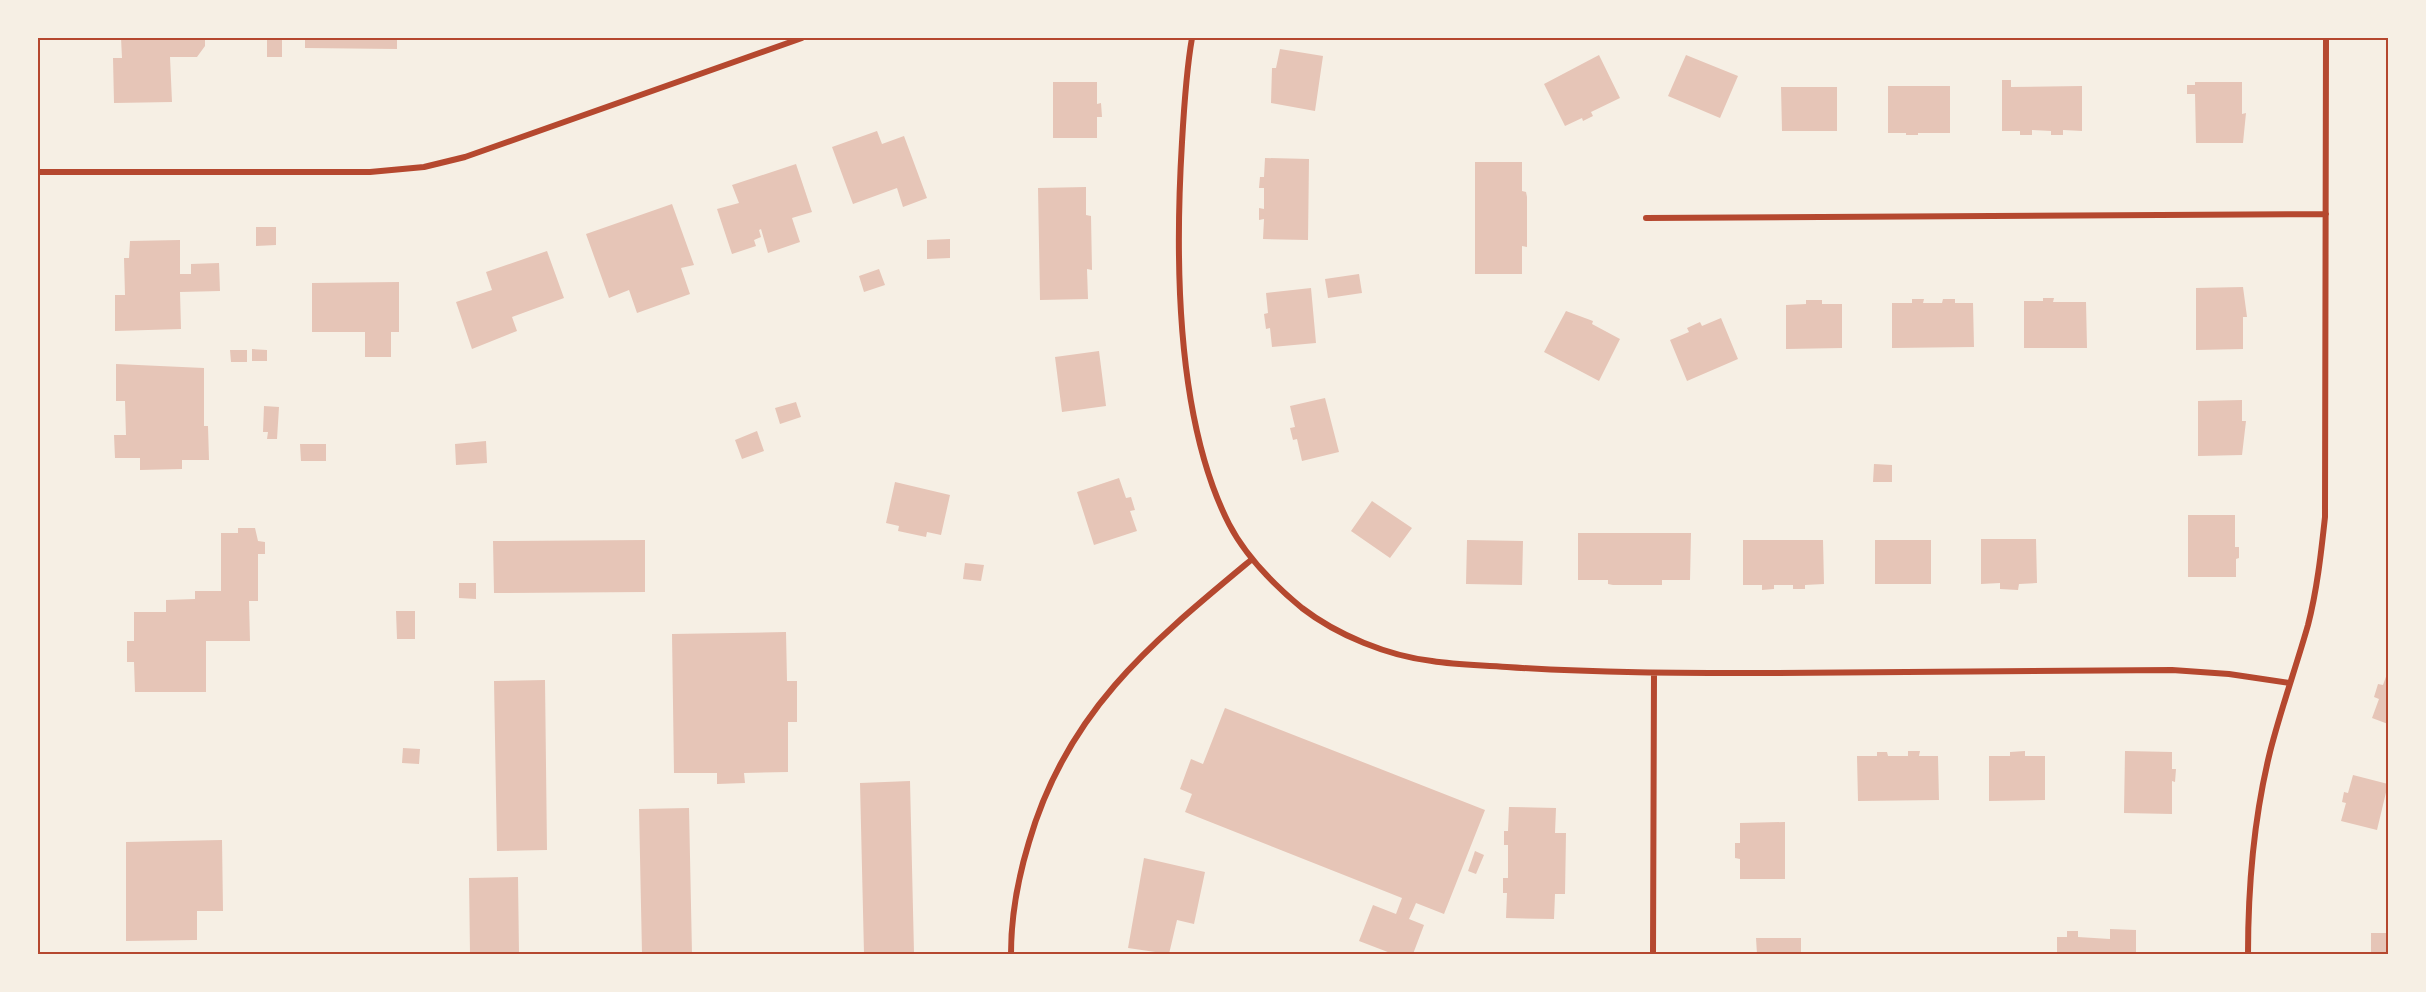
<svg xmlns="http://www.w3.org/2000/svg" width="2426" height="992" viewBox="0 0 2426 992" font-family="Merriweather,serif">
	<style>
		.building { fill: #e6c5b7 }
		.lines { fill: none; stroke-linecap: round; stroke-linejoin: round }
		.minor { stroke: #b5482f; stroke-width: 6 }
		.neatline { fill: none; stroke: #b5482f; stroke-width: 2 }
	</style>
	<rect width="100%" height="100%" fill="#f6efe4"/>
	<!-- building -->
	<path class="building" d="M 121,38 L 205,38 L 205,46 L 197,57 L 170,57 L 172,102 L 114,103 L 113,58 L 122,58 Z
		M 267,38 L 282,38 L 282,57 L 267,57 Z
		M 305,38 L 397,38 L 397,49 L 305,48 Z
		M 1280,49 L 1323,56 L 1315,111 L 1271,103 L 1272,68 L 1276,68 Z
		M 1599,55 L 1620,98 L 1591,112 L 1593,116 L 1583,121 L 1582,118 L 1565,126 L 1544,84 Z
		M 1686,55 L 1738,76 L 1720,118 L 1668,96 Z
		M 2002,80 L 2011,80 L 2011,87 L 2082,86 L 2082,131 L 2063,130 L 2063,135 L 2051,135 L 2051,131 L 2032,130 L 2032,135 L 2020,135 L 2020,131 L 2002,131 Z
		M 1053,82 L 1097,82 L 1097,104 L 1101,103 L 1102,117 L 1097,117 L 1097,138 L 1053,138 Z
		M 2195,82 L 2242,82 L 2242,114 L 2246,113 L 2243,143 L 2196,143 L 2195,94 L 2187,94 L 2187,85 L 2195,85 Z
		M 1888,86 L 1950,86 L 1950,133 L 1918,133 L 1918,135 L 1906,135 L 1906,133 L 1888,133 Z
		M 1781,87 L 1837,87 L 1837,131 L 1782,131 Z
		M 877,131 L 882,144 L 904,136 L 927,198 L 903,207 L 897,188 L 853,204 L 832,147 Z
		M 1265,158 L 1309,159 L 1308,240 L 1263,239 L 1264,219 L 1259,220 L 1259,208 L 1264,209 L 1264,188 L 1259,188 L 1260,177 L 1264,177 Z
		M 1475,162 L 1522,162 L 1522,191 L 1526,192 L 1527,197 L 1527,247 L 1522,246 L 1522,274 L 1475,274 Z
		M 796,164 L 812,212 L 792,218 L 800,242 L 768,253 L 761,229 L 759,230 L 761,237 L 754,240 L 756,246 L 732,254 L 717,209 L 739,203 L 732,185 Z
		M 1086,187 L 1086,215 L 1091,216 L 1092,270 L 1087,269 L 1088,299 L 1040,300 L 1038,188 Z
		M 672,204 L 694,265 L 681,268 L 690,294 L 637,313 L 629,290 L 609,298 L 586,234 Z
		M 256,227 L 276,227 L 276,245 L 256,246 Z
		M 950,239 L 950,258 L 927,259 L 927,240 Z
		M 180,240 L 180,274 L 191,274 L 191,264 L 219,263 L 220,291 L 180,292 L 181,329 L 115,331 L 115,295 L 125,295 L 124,258 L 129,258 L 130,241 Z
		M 547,251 L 564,298 L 512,317 L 517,331 L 472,349 L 456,302 L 492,290 L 486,272 Z
		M 879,269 L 885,285 L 864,292 L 859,276 Z
		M 1359,274 L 1362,293 L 1328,298 L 1325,279 Z
		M 399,282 L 399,332 L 391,332 L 391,357 L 365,357 L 365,332 L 312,332 L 312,283 Z
		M 2243,287 L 2247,317 L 2243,317 L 2243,349 L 2196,350 L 2196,288 Z
		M 1311,288 L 1316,343 L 1272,347 L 1270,328 L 1266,329 L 1264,314 L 1268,313 L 1266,293 Z
		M 2043,298 L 2054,298 L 2053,302 L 2086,302 L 2087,348 L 2024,348 L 2024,301 L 2043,301 Z
		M 1912,299 L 1924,299 L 1923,303 L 1942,303 L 1943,299 L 1955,299 L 1955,303 L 1973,303 L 1974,347 L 1892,348 L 1892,303 L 1912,303 Z
		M 1806,300 L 1822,300 L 1822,304 L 1842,304 L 1842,348 L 1786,349 L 1786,305 L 1806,304 Z
		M 1566,311 L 1593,321 L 1592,324 L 1620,339 L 1599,381 L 1544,352 Z
		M 1721,318 L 1738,359 L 1687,381 L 1670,340 L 1689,332 L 1687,328 L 1700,322 L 1702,326 Z
		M 252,349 L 267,350 L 267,361 L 252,361 Z
		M 230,350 L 247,350 L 247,362 L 231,362 Z
		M 1099,351 L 1106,406 L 1062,412 L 1055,357 Z
		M 116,364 L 204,368 L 204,426 L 208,426 L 209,460 L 182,460 L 182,469 L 140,470 L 140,458 L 115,458 L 114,435 L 126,435 L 125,401 L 116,401 Z
		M 1325,398 L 1339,452 L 1302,461 L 1297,439 L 1293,440 L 1290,428 L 1295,427 L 1290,406 Z
		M 2242,400 L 2242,421 L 2246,421 L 2242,455 L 2198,456 L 2198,401 Z
		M 796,402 L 801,417 L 780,424 L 775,408 Z
		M 264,406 L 279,407 L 277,439 L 267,439 L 268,432 L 263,432 Z
		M 757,431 L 764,451 L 742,459 L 735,440 Z
		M 486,441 L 487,463 L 456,465 L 455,444 Z
		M 300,444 L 326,444 L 326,461 L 301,461 Z
		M 1874,464 L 1892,465 L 1892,482 L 1873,482 Z
		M 1119,478 L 1126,498 L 1131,497 L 1135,510 L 1130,511 L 1137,531 L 1094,545 L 1077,492 Z
		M 895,482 L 950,495 L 941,535 L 927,532 L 926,537 L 898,531 L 899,526 L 886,523 Z
		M 1372,501 L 1412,528 L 1390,558 L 1351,531 Z
		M 2188,515 L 2235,515 L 2235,547 L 2239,547 L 2239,558 L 2236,559 L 2236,577 L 2188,577 Z
		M 238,528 L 255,528 L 258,541 L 265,542 L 265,554 L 258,554 L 258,601 L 249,601 L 250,641 L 206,641 L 206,692 L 135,692 L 134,662 L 127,662 L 127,641 L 134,641 L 134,612 L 166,612 L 166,600 L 195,599 L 195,591 L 221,591 L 221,533 L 238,533 Z
		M 1578,533 L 1691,533 L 1690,580 L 1662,580 L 1662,585 L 1613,585 L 1608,584 L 1608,580 L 1578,580 Z
		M 1981,539 L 2036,539 L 2037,583 L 2019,584 L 2018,590 L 2000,589 L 2000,583 L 1981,584 Z
		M 645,540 L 645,592 L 494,593 L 493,541 Z
		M 1467,540 L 1523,541 L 1522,585 L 1466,584 Z
		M 1743,540 L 1823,540 L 1824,584 L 1805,585 L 1805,589 L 1793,589 L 1793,585 L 1774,585 L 1774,589 L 1762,590 L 1762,585 L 1743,585 Z
		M 1875,540 L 1931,540 L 1931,584 L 1875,584 Z
		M 965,563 L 984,565 L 981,581 L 963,579 Z
		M 459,583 L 476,583 L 476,599 L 459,598 Z
		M 396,611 L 415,611 L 415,639 L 397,639 Z
		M 786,632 L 787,681 L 797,681 L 797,722 L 788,722 L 788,772 L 744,773 L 745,783 L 717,784 L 717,773 L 674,773 L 672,634 Z
		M 2388,671 L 2388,724 L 2372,718 L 2379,699 L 2374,697 L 2378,684 L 2383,685 Z
		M 545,680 L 547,850 L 497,851 L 494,681 Z
		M 1225,708 L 1485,810 L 1444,914 L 1416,903 L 1409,919 L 1424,925 L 1413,954 L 1393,954 L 1359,941 L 1373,905 L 1396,914 L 1402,898 L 1185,812 L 1192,794 L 1180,789 L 1191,759 L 1203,764 Z
		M 403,748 L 420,749 L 419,764 L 402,763 Z
		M 1908,751 L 1920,751 L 1919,756 L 1938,756 L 1939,800 L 1858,801 L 1857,756 L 1877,756 L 1877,752 L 1887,752 L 1888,756 L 1908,756 Z
		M 2025,751 L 2025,756 L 2045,756 L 2045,800 L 1989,801 L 1989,756 L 2010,756 L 2010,752 Z
		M 2125,751 L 2172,752 L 2172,769 L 2176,769 L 2175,782 L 2172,781 L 2172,814 L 2124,813 Z
		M 2353,775 L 2388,784 L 2377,830 L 2341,821 L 2346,803 L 2342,802 L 2344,792 L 2348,793 Z
		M 910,781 L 914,953 L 864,954 L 860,783 Z
		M 1509,807 L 1556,808 L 1555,833 L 1566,833 L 1565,894 L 1555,894 L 1554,919 L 1506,918 L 1507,893 L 1503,893 L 1503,878 L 1508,878 L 1508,845 L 1504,845 L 1504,831 L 1508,831 Z
		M 689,808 L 692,954 L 642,954 L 639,809 Z
		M 1785,822 L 1785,879 L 1740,879 L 1740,859 L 1735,858 L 1735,843 L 1740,843 L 1740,823 Z
		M 222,840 L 223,911 L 197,911 L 197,940 L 126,941 L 126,842 Z
		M 1475,851 L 1484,855 L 1476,874 L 1468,871 Z
		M 1144,858 L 1205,872 L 1194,924 L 1177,920 L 1169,954 L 1128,948 Z
		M 518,877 L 519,954 L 470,954 L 469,878 Z
		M 2110,929 L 2136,930 L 2136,954 L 2057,954 L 2057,937 L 2067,937 L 2067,931 L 2078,931 L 2078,937 L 2110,939 Z
		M 2371,933 L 2388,933 L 2388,954 L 2371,954 Z
		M 1756,938 L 1801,938 L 1801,954 L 1757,954 Z"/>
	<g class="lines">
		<!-- minor -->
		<path class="minor" d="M 1192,38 C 1186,72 1184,107 1182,142 C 1175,258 1175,418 1229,524 C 1246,557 1273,584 1302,608 C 1337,635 1388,656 1432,661 C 1457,665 1482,665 1507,667 C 1594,673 1681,673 1769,673 C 1903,672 2038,671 2172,670 L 2229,674 L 2290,683
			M 38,172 L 370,172 L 424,167 L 465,157 L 802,38
			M 1646,218 L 2326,214
			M 1011,954 C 1011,917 1018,878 1029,842 C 1067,711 1151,643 1251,560
			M 1653,954 L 1654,673
			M 2248,954 C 2248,887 2254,817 2270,752 C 2281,709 2296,667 2308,625 C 2317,590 2321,554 2325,517 L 2326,38"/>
	</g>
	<!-- border -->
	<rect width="2426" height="992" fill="none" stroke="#f6efe4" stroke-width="78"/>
	<rect x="39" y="39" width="2348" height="914" class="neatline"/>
</svg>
